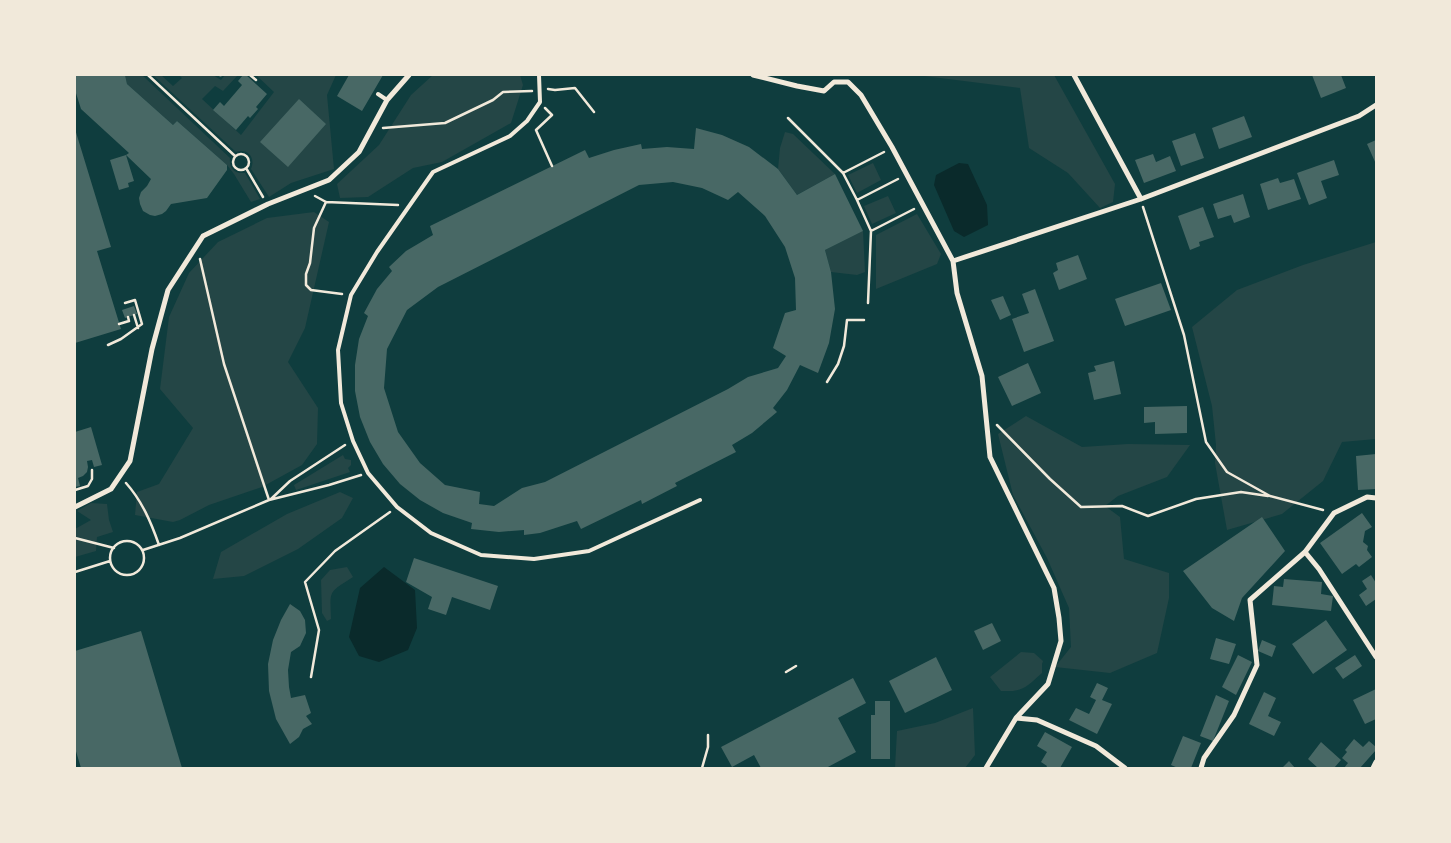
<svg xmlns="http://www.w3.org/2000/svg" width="1451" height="843" viewBox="0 0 1451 843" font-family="Overpass,sans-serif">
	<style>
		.green { fill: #244646 }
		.water { fill: #0a2a2b }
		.building { fill: #486865; fill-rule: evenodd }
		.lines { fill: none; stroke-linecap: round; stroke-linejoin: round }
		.path { stroke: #f1e9da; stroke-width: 2.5 }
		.service { stroke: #f1e9da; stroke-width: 4 }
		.minor { stroke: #f1e9da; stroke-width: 5 }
	</style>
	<rect width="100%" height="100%" fill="#0f3d3e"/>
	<!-- green -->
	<path class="green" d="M 125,75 L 142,75 L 230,158 C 229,168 234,174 245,173 L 260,199 L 251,202 L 234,174 L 227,165 L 177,121 L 173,125 L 127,84 Z
		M 153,75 L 161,75 L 173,86 L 182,78 L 179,75 L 213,75 L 221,80 L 225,75 L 238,75 L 223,91 L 215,86 L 202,99 L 241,135 L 274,92 L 256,75 L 336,75 L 327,95 L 334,169 L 291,183 L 269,197 L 251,169 C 256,157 247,148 236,152 Z
		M 433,75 L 520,75 L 523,85 L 511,123 L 442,162 L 413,168 L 368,197 L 340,198 L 337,184 L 379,145 L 411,95 Z
		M 916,75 L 1054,75 L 1115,184 L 1113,202 L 1100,208 L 1068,173 L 1029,148 L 1020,88 Z
		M 785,132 L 793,134 L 835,174 L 797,195 L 778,169 L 780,148 Z
		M 873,163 L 881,180 L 857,193 L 848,175 Z
		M 888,196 L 896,213 L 872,224 L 864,206 Z
		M 314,212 L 329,222 L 305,328 L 288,362 L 318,408 L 317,444 L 302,465 L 262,487 L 209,505 L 180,520 L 173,522 L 135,515 L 137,492 L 159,484 L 193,428 L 160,389 L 169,317 L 189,273 L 218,242 L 267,218 Z
		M 917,214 L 941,254 L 937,264 L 876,289 L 876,235 Z
		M 863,231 L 865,272 L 857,275 L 831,272 L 825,250 Z
		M 1376,242 L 1376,439 L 1342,442 L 1323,481 L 1282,514 L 1227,530 L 1215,463 L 1216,445 L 1212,406 L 1192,327 L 1237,290 L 1303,265 Z
		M 1026,416 L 1082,447 L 1128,444 L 1190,445 L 1167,477 L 1118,496 L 1105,506 L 1120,517 L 1124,559 L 1169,573 L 1169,598 L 1157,653 L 1110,673 L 1055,667 L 1071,647 L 1069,608 L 1047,558 L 1013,495 L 998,434 Z
		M 343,455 L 345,459 L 351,460 L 351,465 L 348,468 L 350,472 L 296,490 L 294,485 Z
		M 340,492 L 353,498 L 342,518 L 298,549 L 244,576 L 213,579 L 221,552 L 287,514 Z
		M 91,503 L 107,504 L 109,520 L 113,532 L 97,537 L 96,551 L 75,557 L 75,529 L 91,520 L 77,511 Z
		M 347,567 L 353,577 C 328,593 330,590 331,619 L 327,621 L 322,613 L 321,580 L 330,570 Z
		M 1021,652 L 1034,653 L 1043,661 L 1042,664 L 1042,673 C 1026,687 1024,692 1001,691 L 990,677 Z
		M 973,708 L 975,755 L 965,768 L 895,768 L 897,731 L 935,723 Z"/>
	<!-- water -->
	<path class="water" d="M 959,163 L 968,164 L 987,205 L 988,225 L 964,237 L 954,231 L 934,185 L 936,175 Z
		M 384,567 L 415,590 L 417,628 L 408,650 L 379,662 L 359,656 L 349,637 L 360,588 Z"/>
	<!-- building -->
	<path class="building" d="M 75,75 L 125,75 L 127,84 L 173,125 L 177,121 L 227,165 L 227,170 L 207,198 L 171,204 L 166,211 L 162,214 L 155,216 L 150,215 L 143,211 L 140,204 L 139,198 L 141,192 L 147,186 L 151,179 L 126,155 L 129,153 L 81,109 L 75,90 Z
		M 243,75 L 246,75 L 267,94 L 256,107 L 258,109 L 250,118 L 248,116 L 236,130 L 213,110 L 220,102 L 224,106 L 242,85 L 238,81 Z
		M 349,75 L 383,75 L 362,111 L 337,96 Z
		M 1312,75 L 1341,75 L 1346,88 L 1321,98 Z
		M 299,99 L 326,124 L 288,167 L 260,142 Z
		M 1244,116 L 1252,137 L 1219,149 L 1212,128 Z
		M 696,128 L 722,135 L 749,147 L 778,169 L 797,195 L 835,174 L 863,231 L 825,250 L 831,272 L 835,309 L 829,343 L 818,373 L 800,365 L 787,390 L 773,408 L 777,412 L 752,433 L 732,445 L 736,452 L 675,483 L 677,486 L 642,504 L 641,500 L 581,529 L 577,521 L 540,533 L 524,535 L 524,530 L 499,532 L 471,529 L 472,523 L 443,513 L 420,500 L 400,484 L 383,464 L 370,442 L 360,417 L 355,391 L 355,365 L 359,339 L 368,316 L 364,313 L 377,289 L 392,271 L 389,267 L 406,251 L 433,235 L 430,226 L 585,150 L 589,158 L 614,150 L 641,144 L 642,149 L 667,147 L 694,149 ZM 673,182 L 702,188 L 728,200 L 738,192 L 765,216 L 785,247 L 795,278 L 796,310 L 785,313 L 773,348 L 786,356 L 778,368 L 748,377 L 728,389 L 545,482 L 522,488 L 494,506 L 479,504 L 480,492 L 445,485 L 420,463 L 398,432 L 384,388 L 387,349 L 407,310 L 438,287 L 639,185 Z
		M 75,129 L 111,247 L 97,251 L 121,329 L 75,343 Z
		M 1195,133 L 1204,158 L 1181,166 L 1172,141 Z
		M 1376,140 L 1376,164 L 1367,144 Z
		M 1153,154 L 1156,162 L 1170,156 L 1176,171 L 1144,183 L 1135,160 Z
		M 126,155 L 134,181 L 128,183 L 129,187 L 119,190 L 110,160 Z
		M 1334,160 L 1339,175 L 1321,181 L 1327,198 L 1309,205 L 1297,173 Z
		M 1278,178 L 1280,183 L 1294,179 L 1301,199 L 1268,210 L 1260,184 Z
		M 1243,194 L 1250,217 L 1234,223 L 1231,215 L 1218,219 L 1213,204 Z
		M 1203,207 L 1214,237 L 1199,242 L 1200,246 L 1190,250 L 1178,216 Z
		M 1078,255 L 1087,279 L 1059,290 L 1053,273 L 1058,270 L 1056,263 Z
		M 1161,283 L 1171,310 L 1125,326 L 1115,299 Z
		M 1035,289 L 1054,341 L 1024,352 L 1012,319 L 1029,313 L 1022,294 Z
		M 1003,296 L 1011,315 L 1000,320 L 991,300 Z
		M 134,306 L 137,314 L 125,318 L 122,310 Z
		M 1114,361 L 1121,394 L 1094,400 L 1088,373 L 1096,371 L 1094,366 Z
		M 1028,363 L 1041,393 L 1012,406 L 998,377 Z
		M 1187,406 L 1187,433 L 1155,434 L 1155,422 L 1144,423 L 1144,407 Z
		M 91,427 L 102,465 L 94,467 L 92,460 L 87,461 L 88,467 L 87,472 L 83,476 L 78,478 L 80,486 L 75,487 L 75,432 Z
		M 1376,454 L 1376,489 L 1358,490 L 1356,456 Z
		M 1362,513 L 1372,527 L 1365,531 L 1363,542 L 1368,546 L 1367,550 L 1372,557 L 1359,567 L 1356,564 L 1342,574 L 1320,543 Z
		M 1262,517 L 1285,551 L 1242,598 L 1234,621 L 1212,608 L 1183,571 Z
		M 414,558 L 498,586 L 490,610 L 452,597 L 446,615 L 428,609 L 432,597 L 406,582 Z
		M 1371,575 L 1376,583 L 1376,599 L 1366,606 L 1359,595 L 1367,589 L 1362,581 Z
		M 1284,579 L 1322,582 L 1321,594 L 1333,596 L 1331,611 L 1272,605 L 1274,586 L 1283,587 Z
		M 290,604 L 300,611 L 305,620 L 306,633 L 300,646 L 291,652 L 288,670 L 289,687 L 291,698 L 305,695 L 311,713 L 306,716 L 312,724 L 303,729 L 299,737 L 290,744 L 276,719 L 269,691 L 268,664 L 273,640 L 281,620 Z
		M 1326,620 L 1347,650 L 1313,674 L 1292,644 Z
		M 992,623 L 1001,641 L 983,650 L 974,631 Z
		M 141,631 L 182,768 L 81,768 L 75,748 L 75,651 Z
		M 1216,638 L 1236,644 L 1229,664 L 1210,659 Z
		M 1262,640 L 1276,646 L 1272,657 L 1258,651 Z
		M 1238,655 L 1252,662 L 1236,695 L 1222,687 Z
		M 1355,655 L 1362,666 L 1343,679 L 1335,668 Z
		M 936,657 L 952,690 L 905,713 L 889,681 Z
		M 853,678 L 866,703 L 838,718 L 856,752 L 826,768 L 761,768 L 754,755 L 732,767 L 721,747 Z
		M 1097,683 L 1108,688 L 1102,700 L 1112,704 L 1097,734 L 1069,720 L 1076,708 L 1089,714 L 1096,700 L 1090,697 Z
		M 1376,689 L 1376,719 L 1365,724 L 1353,700 Z
		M 1264,692 L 1276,698 L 1268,716 L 1281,722 L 1274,736 L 1249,724 Z
		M 1216,695 L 1229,701 L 1213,741 L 1200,736 Z
		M 875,701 L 890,701 L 890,759 L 871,759 L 871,715 L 875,715 Z
		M 1045,732 L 1072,747 L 1060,768 L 1046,768 L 1047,766 L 1041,762 L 1047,752 L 1037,746 Z
		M 1183,736 L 1201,743 L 1191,768 L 1178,768 L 1171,765 Z
		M 1354,739 L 1363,747 L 1369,741 L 1376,747 L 1376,750 L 1360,768 L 1344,768 L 1348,763 L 1342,758 L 1347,752 L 1345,750 Z
		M 1321,742 L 1341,760 L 1334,768 L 1318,768 L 1308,759 Z
		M 1289,761 L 1295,768 L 1282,768 Z"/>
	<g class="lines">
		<!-- path -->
		<path class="path" d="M 148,75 L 235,156
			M 220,75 L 221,75
			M 250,75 L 256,80
			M 548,89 L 555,90 L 575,88 L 594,112
			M 545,108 L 552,115 L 536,130 L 552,166
			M 788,118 L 843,173 L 857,200 L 871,231 L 868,303
			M 383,128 L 445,123 L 493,100 L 503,92 L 532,91
			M233 162a8 8 0 1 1 16 0a8 8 0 1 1-16 0Z
			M 246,168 L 263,197
			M 843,173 L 884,152
			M 315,196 L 326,202 L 398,205
			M 857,200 L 898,179
			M 326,202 L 314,228 L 310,263 L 306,274 L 306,285 L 311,290 L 342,294
			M 1143,207 L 1184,335 L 1206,442 L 1227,472 L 1270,496 L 1323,510
			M 871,231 L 914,209
			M 200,259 L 224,364 L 269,500
			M 134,315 L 138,328
			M 119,324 L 129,321 L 128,317
			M 108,345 L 121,339 L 142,324 L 135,300 L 125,303
			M 827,382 L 838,364 L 844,346 L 847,320 L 864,320
			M 997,425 L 1050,479 L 1081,507 L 1122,506 L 1148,516 L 1196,499 L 1241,492 L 1268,496
			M 126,483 C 142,501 151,522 159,545
			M 75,490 L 88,486 L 92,479 L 92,470
			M 271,499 L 290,481 L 345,445
			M 75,538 L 114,548
			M110 558a17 17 0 1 1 34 0a17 17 0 1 1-34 0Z
			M 143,550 L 180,538 L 269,500 L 329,485 L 361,475
			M 75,572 L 110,561
			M 786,672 L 796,666
			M 311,677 L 319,630 L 305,582 L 335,551 L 390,512
			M 702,768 L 708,747 L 708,735"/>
		<!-- service -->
		<path class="service" d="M 539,75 L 540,102 L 527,121 L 510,136 L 433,172 L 377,252 L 351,295 L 338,350 L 341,403 L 353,441 L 368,473 L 397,507 L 431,533 L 481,555 L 534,559 L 589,551 L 700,500
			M 378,94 L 387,100"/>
		<!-- minor -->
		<path class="minor" d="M 753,75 L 797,86 L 824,91 L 834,82 L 848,82 L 861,95 L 892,147 L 953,261 L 957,293 L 982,376 L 990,457 L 1054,588 L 1059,618 L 1061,641 L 1048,684 L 1016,718
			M 1074,75 L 1141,199
			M 953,261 L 1141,199 L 1359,116 L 1376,105
			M 75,507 L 111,489 L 130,461 L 152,349 L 168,290 L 203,236 L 268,204 L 329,180 L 359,152 L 387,100 L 409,75
			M 1305,552 L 1319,569 L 1376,657
			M 986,768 L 1016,718 L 1037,720 L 1096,746 L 1125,768
			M 1201,768 L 1204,758 L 1234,715 L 1257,665 L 1250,600 L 1305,552 L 1334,513 L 1367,497 L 1376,498
			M 1373,768 L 1376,762"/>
	</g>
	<!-- border -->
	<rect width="1451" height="843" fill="none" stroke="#f1e9da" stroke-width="152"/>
</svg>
